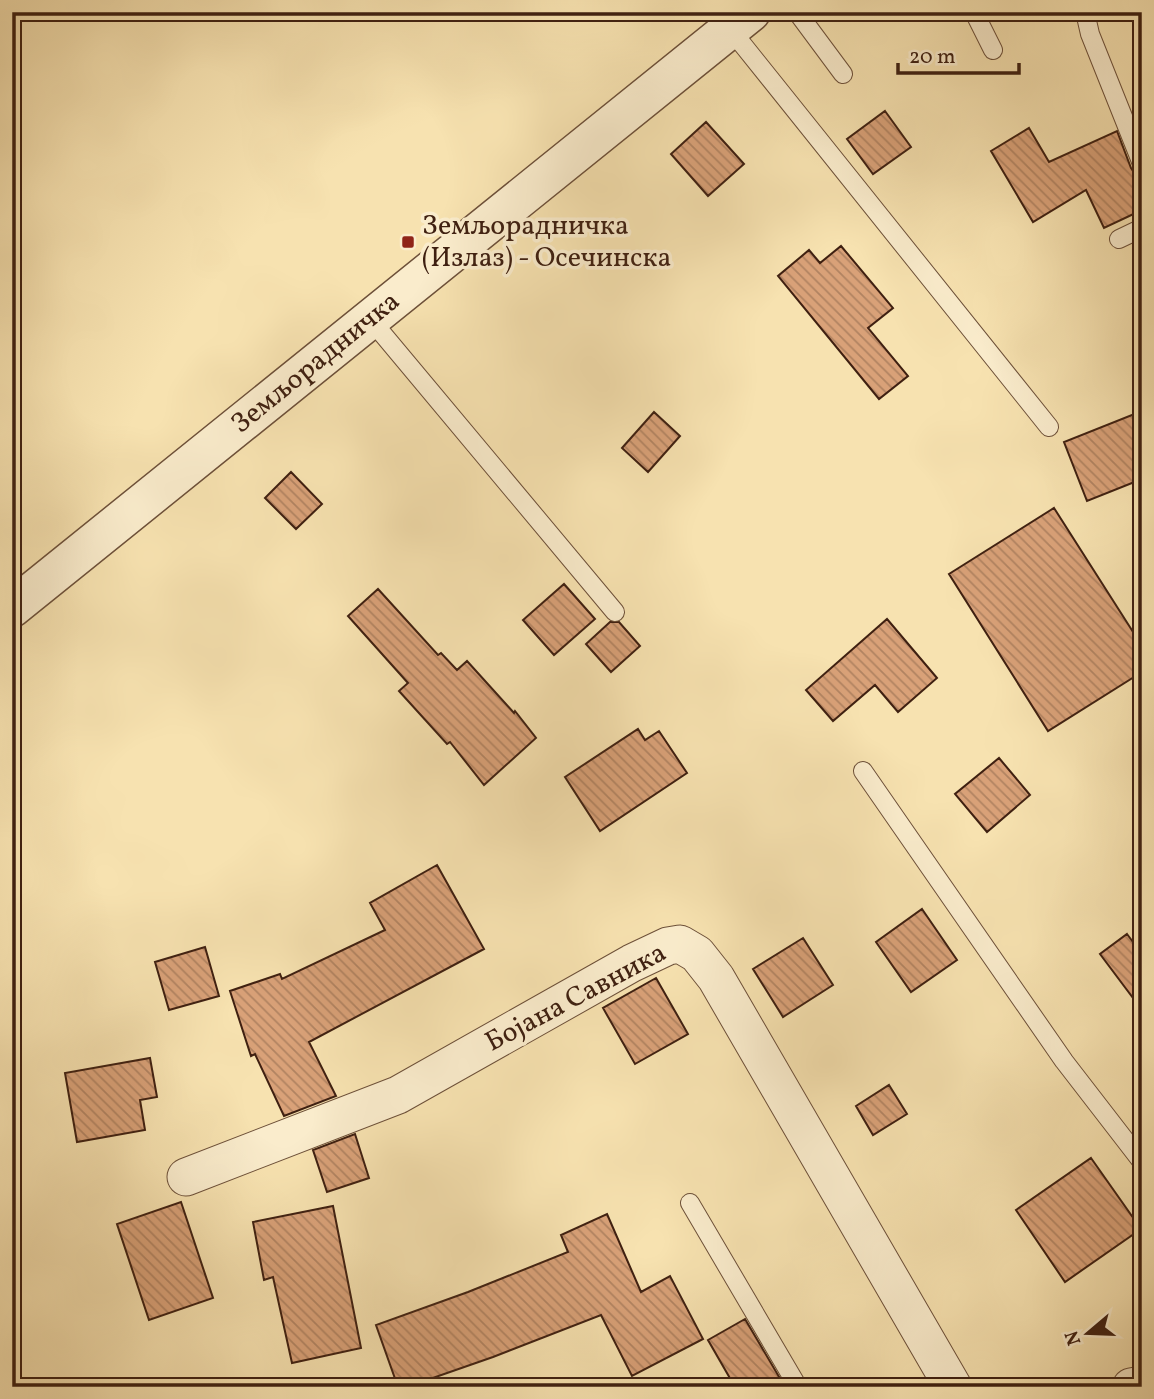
<svg xmlns="http://www.w3.org/2000/svg" width="1154" height="1399" viewBox="0 0 1154 1399" font-family="Vollkorn,serif">
	<style>
		.building { fill: url(#building-back-hatch); stroke: #3f2011; stroke-width: 2 }
		.lines { fill: none; stroke-linecap: round; stroke-linejoin: round }
		.service-casing { stroke: #6d5039; stroke-width: 20 }
		.minor-casing { stroke: #6d5039; stroke-width: 39 }
		.tertiary-casing { stroke: #6d5039; stroke-width: 41 }
		.service { stroke: #faeccc; stroke-width: 18 }
		.minor { stroke: #faeccc; stroke-width: 37 }
		.tertiary { stroke: #faeccc; stroke-width: 38 }
		.poi-dot { fill: #8f2418; stroke: #faeccc; stroke-width: 2.5 }
		.labels { text-anchor: middle; dominant-baseline: central; stroke-width: 7; stroke-linejoin: round; paint-order: stroke }
		.poi-label { font-size: 28px; fill: #3f2011; stroke: #faeccc; text-anchor: start }
		.street-label { font-size: 28px; fill: #3f2011; stroke: #faeccc }
	</style>
	<defs>
		<pattern id="building-back-hatch" width="6" height="6" patternUnits="userSpaceOnUse" patternTransform="scale(1.75)"><rect width="6" height="6" fill="#d9a178"/><path d="M-1 5l2 2M0 0l6 6M5-1l2 2" fill="none" stroke="#b18361"/></pattern>
	</defs>
	<rect width="100%" height="100%" fill="#f7e2b0"/>
	<filter id="stains"><feTurbulence type="fractalNoise" baseFrequency=".00286" numOctaves="4"/><feColorMatrix values="0 0 0 0 .2 0 0 0 0 .09 0 0 0 0 .02 0 0 0 .5 -.17"/></filter>
	<radialGradient id="worn" r=".72"><stop offset=".6" stop-color="#630" stop-opacity="0"/><stop offset="1" stop-color="#630" stop-opacity=".3"/></radialGradient>
	<!-- building -->
	<path class="building" d="M 885,111 L 911,147 L 873,174 L 847,139 Z
		M 706,122 L 744,164 L 708,196 L 671,154 Z
		M 1029,128 L 1049,162 L 1117,131 L 1131,168 L 1142,184 L 1142,210 L 1104,228 L 1086,190 L 1033,222 L 991,151 Z
		M 841,246 L 893,308 L 868,328 L 908,376 L 879,399 L 778,276 L 809,250 L 820,263 Z
		M 1142,411 L 1142,479 L 1087,501 L 1064,442 Z
		M 654,412 L 680,436 L 648,472 L 622,448 Z
		M 291,472 L 322,504 L 296,529 L 265,498 Z
		M 1054,508 L 1142,646 L 1142,672 L 1048,731 L 949,574 Z
		M 564,584 L 595,619 L 554,655 L 523,620 Z
		M 378,589 L 438,655 L 441,653 L 457,670 L 467,661 L 514,713 L 515,711 L 536,738 L 484,785 L 450,742 L 447,744 L 399,691 L 408,683 L 348,616 Z
		M 887,619 L 937,678 L 898,712 L 875,685 L 833,721 L 806,690 Z
		M 610,622 L 619,622 L 640,646 L 611,672 L 586,644 Z
		M 638,729 L 645,740 L 659,731 L 687,773 L 600,831 L 565,777 Z
		M 999,758 L 1030,795 L 987,832 L 955,794 Z
		M 437,865 L 484,949 L 309,1042 L 336,1096 L 284,1116 L 255,1054 L 251,1056 L 230,991 L 280,974 L 282,979 L 385,930 L 370,903 Z
		M 922,909 L 957,960 L 911,992 L 876,942 Z
		M 1127,934 L 1142,954 L 1142,1010 L 1100,954 Z
		M 803,938 L 833,985 L 783,1017 L 753,969 Z
		M 205,947 L 219,996 L 169,1010 L 155,962 Z
		M 656,978 L 688,1034 L 635,1064 L 603,1008 Z
		M 150,1058 L 157,1097 L 140,1100 L 145,1130 L 77,1142 L 65,1073 Z
		M 889,1085 L 907,1114 L 873,1135 L 856,1106 Z
		M 355,1134 L 369,1178 L 327,1192 L 313,1150 Z
		M 1091,1158 L 1141,1229 L 1065,1282 L 1016,1210 Z
		M 181,1202 L 213,1298 L 149,1320 L 117,1224 Z
		M 333,1206 L 361,1348 L 292,1363 L 273,1277 L 264,1280 L 253,1222 Z
		M 607,1214 L 641,1292 L 670,1276 L 703,1339 L 632,1376 L 601,1315 L 493,1357 L 407,1387 L 398,1387 L 376,1325 L 468,1292 L 568,1252 L 561,1235 Z
		M 745,1319 L 785,1387 L 735,1387 L 708,1340 Z"/>
	<g class="lines">
		<defs>
			<path id="service" d="M 797,12 L 843,74
				M 974,12 L 993,50
				M 1085,12 L 1090,34 L 1142,164
				M 731,30 L 1049,427
				M 1119,239 L 1142,228
				M 371,320 L 615,612
				M 863,771 L 1064,1061 L 1142,1162
				M 690,1203 L 798,1387"/>
			<path id="minor" d="M 186,1177 L 398,1095 L 632,963 L 668,946 L 680,944 L 697,954 L 716,978 L 953,1387
				M 1131,1387 L 1142,1385"/>
			<path id="tertiary" d="M 12,608 L 751,12"/>
		</defs>
		<!-- service casing -->
		<use href="#service" class="service-casing"/>
		<!-- minor casing -->
		<use href="#minor" class="minor-casing"/>
		<!-- tertiary casing -->
		<use href="#tertiary" class="tertiary-casing"/>
		<!-- service -->
		<use href="#service" class="service"/>
		<!-- minor -->
		<use href="#minor" class="minor"/>
		<!-- tertiary -->
		<use href="#tertiary" class="tertiary"/>
	</g>
	<!-- markers -->
	<rect class="poi-dot" x="401" y="235" width="14" height="14" rx="3.5"/>
	<g class="labels">
		<!-- poi labels -->
		<g class="poi-label">
			<text x="422" y="226">Земљорадничка<tspan x="422" dy="32">(Излаз) - Осечинска</tspan></text>
		</g>
		<!-- street labels -->
		<g class="street-label">
			<text transform="translate(316 363) rotate(-39)">Земљорадничка</text>
			<text transform="translate(576 998) rotate(-28)">Бојана Савника</text>
		</g>
	</g>
	<!-- margin -->
	<rect width="1154" height="1399" fill="none" stroke="#f7e2b0" stroke-width="42"/>
	<rect x="14" y="14" width="1126" height="1371" fill="none" stroke="#3f2011" stroke-width="3.5"/>
	<rect x="21" y="21" width="1112" height="1357" fill="none" stroke="#3f2011" stroke-width="2"/>
	<!-- north arrow -->
	<g transform="translate(1088 1333) rotate(251)" stroke="#faeccc" stroke-width="5" paint-order="stroke">
	<path d="M0-5L12 26L0 18L-12 26Z" fill="#3f2011"/>
	<text y="-10" font-size="19" font-weight="bold" text-anchor="middle" fill="#3f2011">N</text>
	</g>
	<!-- scale -->
	<path d="M898 63v10h121v-10" fill="none" stroke="#3f2011" stroke-width="3.5"/>
	<text x="909" y="63" font-size="21" fill="#3f2011" stroke="#faeccc" stroke-width="5" paint-order="stroke">20 m</text>
	<rect width="100%" height="100%" filter="url(#stains)"/>
	<rect width="100%" height="100%" fill="url(#worn)"/>
</svg>
